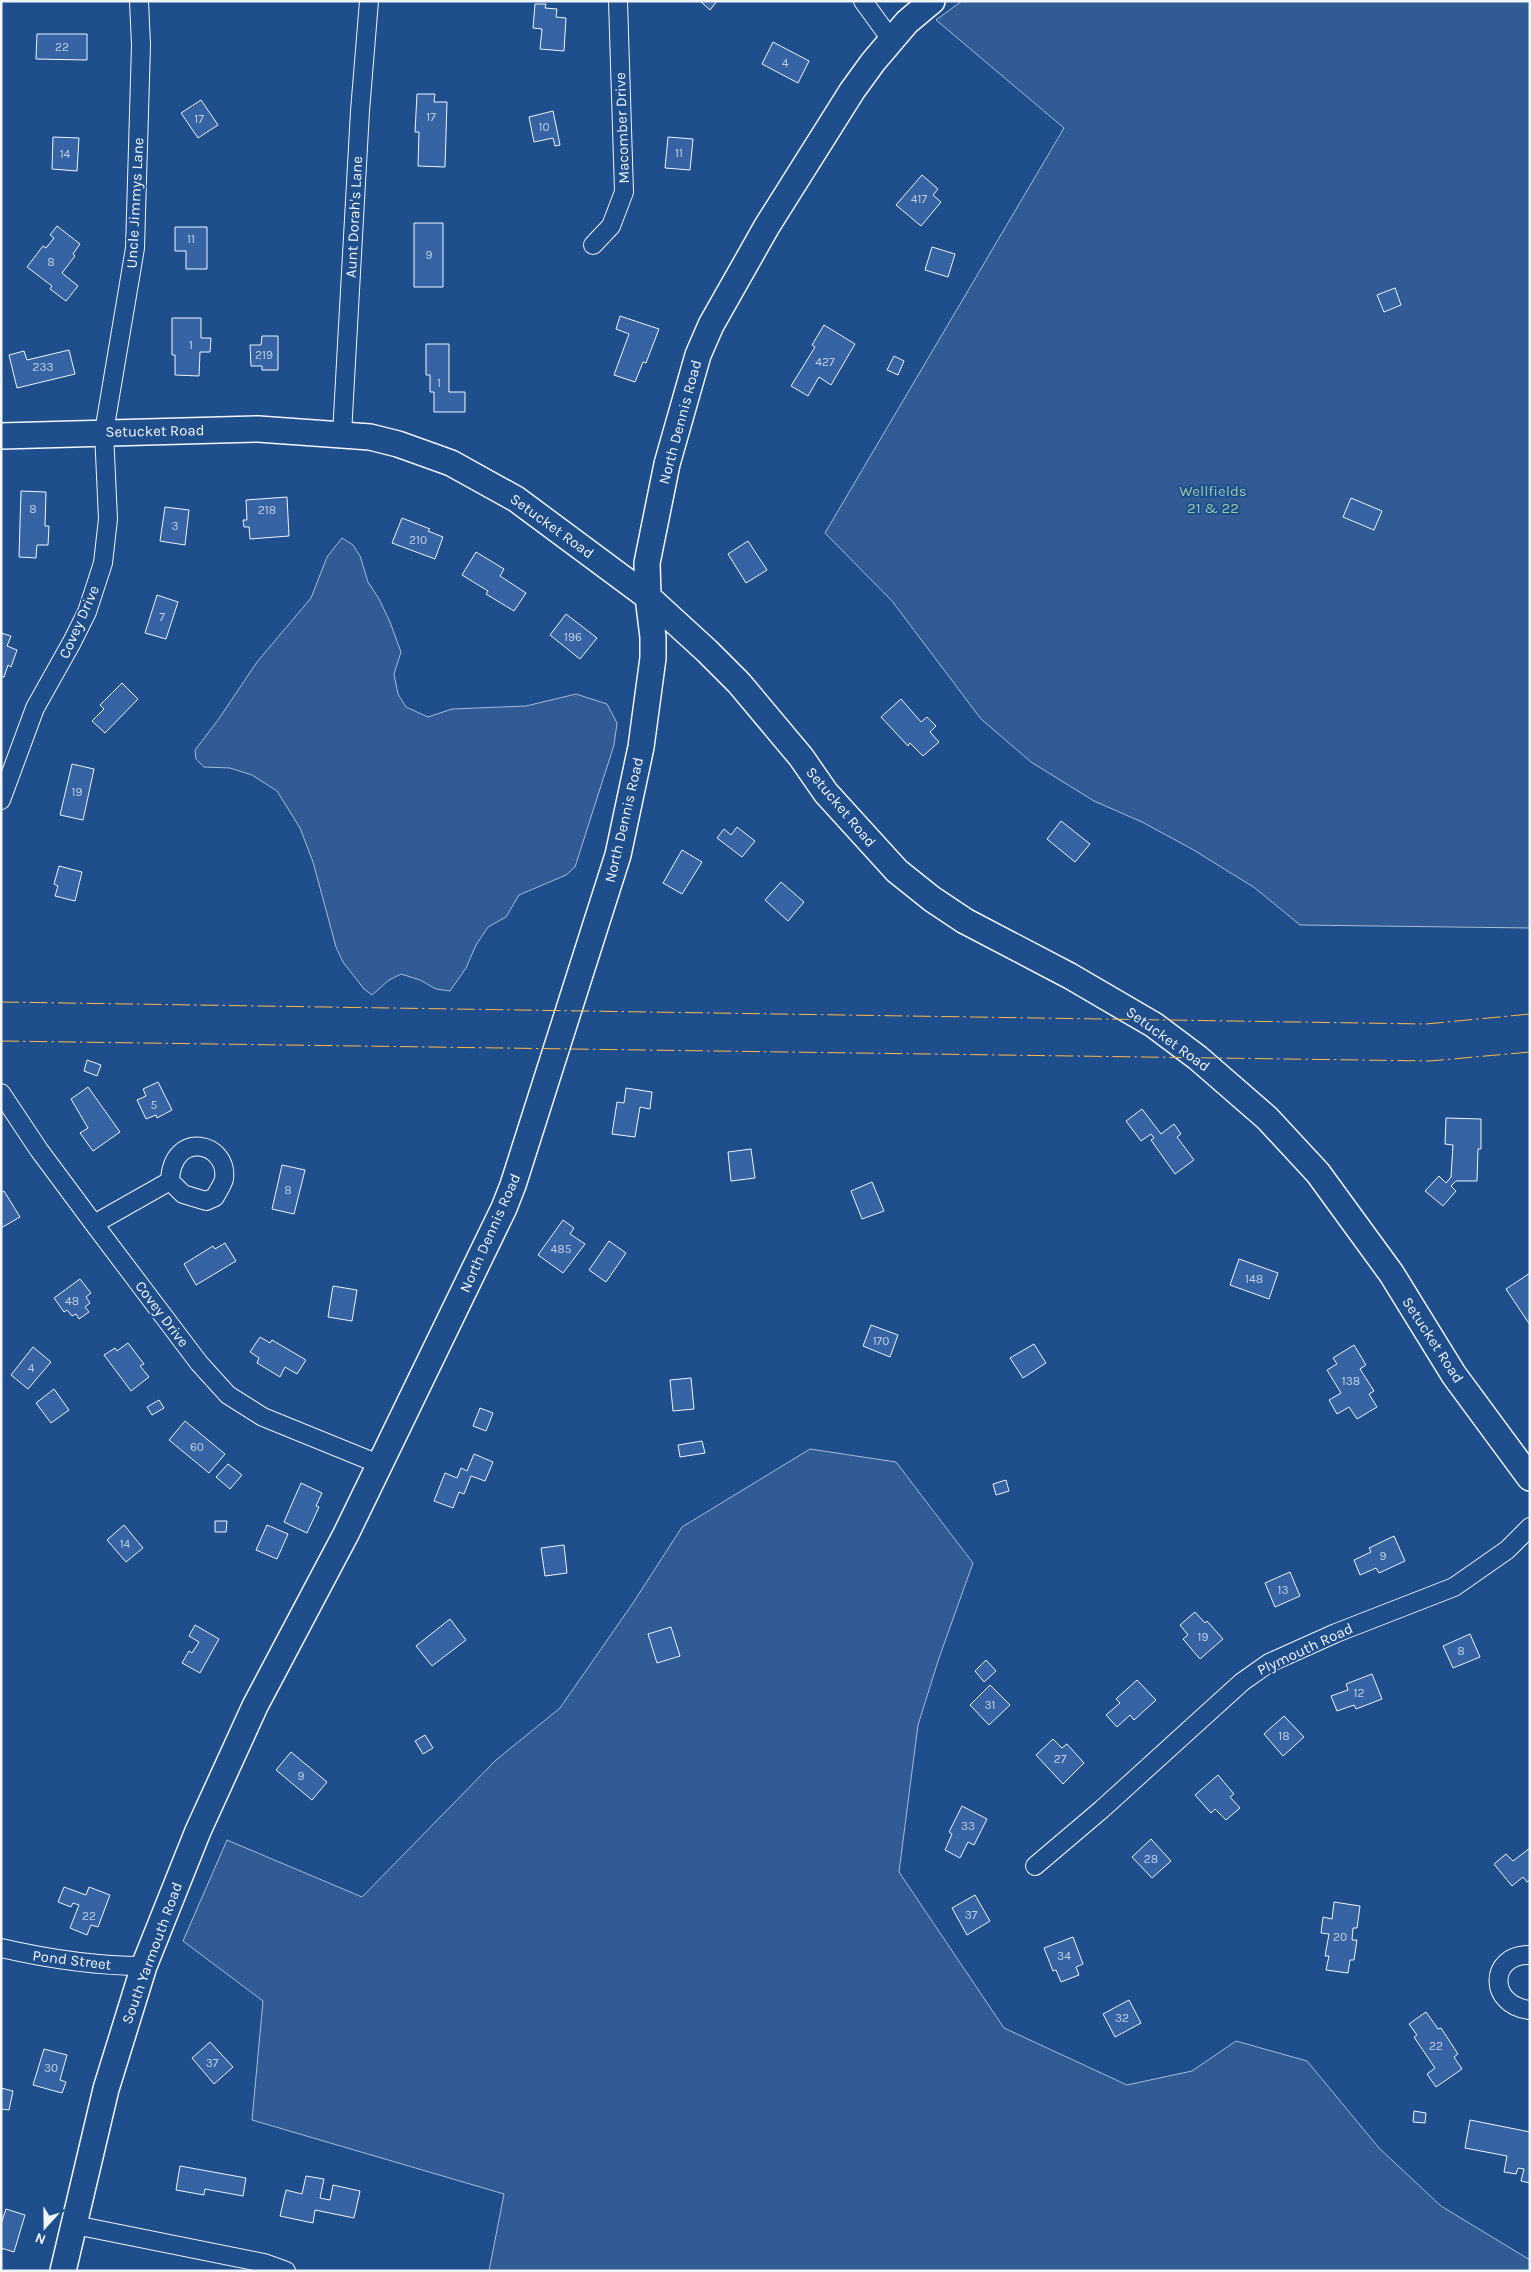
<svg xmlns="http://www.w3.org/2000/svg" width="1531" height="2272" viewBox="0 0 1531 2272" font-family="Karla,sans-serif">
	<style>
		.built { fill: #305b95; stroke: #a8bbd7 }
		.building { fill: #3563a3; stroke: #f2f6ff }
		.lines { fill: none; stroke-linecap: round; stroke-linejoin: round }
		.street-casing { stroke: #f2f6ff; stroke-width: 20 }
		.secondary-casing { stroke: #f2f6ff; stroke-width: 28 }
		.street { stroke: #1f4e8c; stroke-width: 18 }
		.secondary { stroke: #1f4e8c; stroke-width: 25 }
		.power { stroke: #ffb74d; stroke-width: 1; stroke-dasharray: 18 4 2.5 4; stroke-linecap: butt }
		.labels { text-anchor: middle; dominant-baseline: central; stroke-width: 4; stroke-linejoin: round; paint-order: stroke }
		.number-label { font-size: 12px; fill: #c3d1e8 }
		.street-label { font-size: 15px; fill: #f2f6ff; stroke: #1f4e8c }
		.park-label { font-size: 15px; fill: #97c8a6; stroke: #1f4e8c }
	</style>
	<rect width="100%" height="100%" fill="#1f4e8c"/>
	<!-- built -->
	<path class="built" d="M 962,1 L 1530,1 L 1530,928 L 1300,925 L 1255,888 L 1192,849 L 1142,822 L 1094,801 L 1031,762 L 981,719 L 892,601 L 825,533 L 1064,128 L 936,20 Z
		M 342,538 L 353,545 L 360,556 L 368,582 L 379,599 L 390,622 L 401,652 L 394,674 L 398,694 L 406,707 L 428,717 L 452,709 L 526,706 L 576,694 L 607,704 L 617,723 L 614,745 L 575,867 L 566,875 L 519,895 L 506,917 L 488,927 L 476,945 L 466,968 L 450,991 L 436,989 L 420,980 L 401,974 L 389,980 L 372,995 L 364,989 L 343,962 L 336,947 L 313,862 L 300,828 L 277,791 L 252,775 L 230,768 L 204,767 L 196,759 L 195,750 L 218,720 L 257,662 L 311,598 L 327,557 Z
		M 810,1449 L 896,1462 L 973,1563 L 939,1658 L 918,1725 L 899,1872 L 1004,2028 L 1127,2085 L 1192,2071 L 1236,2041 L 1307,2061 L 1379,2148 L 1441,2206 L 1530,2260 L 1530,2271 L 489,2271 L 504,2194 L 252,2120 L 263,2001 L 183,1941 L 227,1840 L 362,1897 L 496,1760 L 560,1708 L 633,1603 L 682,1527 Z"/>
	<!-- building -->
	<path class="building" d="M 700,1 L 717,1 L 710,10 Z
		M 535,4 L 546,4 L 545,8 L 557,9 L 556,17 L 566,18 L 564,51 L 540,49 L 542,29 L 533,28 Z
		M 37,34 L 87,34 L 87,60 L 36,59 Z
		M 773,42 L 809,61 L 798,83 L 762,64 Z
		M 417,94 L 435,94 L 434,102 L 447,102 L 445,167 L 418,166 L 419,132 L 415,132 Z
		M 201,100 L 218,125 L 198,138 L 181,113 Z
		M 553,111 L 560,145 L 555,146 L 553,138 L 534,142 L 529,117 Z
		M 53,137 L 79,138 L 77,171 L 52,169 Z
		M 668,137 L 693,139 L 690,170 L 665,168 Z
		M 922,175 L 938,189 L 933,195 L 941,202 L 921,226 L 896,205 Z
		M 414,223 L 443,223 L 443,287 L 414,287 Z
		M 57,226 L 80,244 L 73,254 L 75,256 L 62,273 L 78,286 L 66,301 L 50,289 L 52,286 L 27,267 L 43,246 L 46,248 L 54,238 L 50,235 Z
		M 175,227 L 207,227 L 207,269 L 186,269 L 186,251 L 175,251 Z
		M 932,247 L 955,254 L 948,277 L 925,270 Z
		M 1395,288 L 1401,305 L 1384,312 L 1377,295 Z
		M 620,316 L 659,329 L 646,363 L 643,362 L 635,382 L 614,375 L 629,334 L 616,329 Z
		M 172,318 L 201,318 L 201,338 L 211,338 L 210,352 L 200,352 L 199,376 L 175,375 L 175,355 L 172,355 Z
		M 824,325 L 855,344 L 831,385 L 819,377 L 808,396 L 791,386 L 815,347 L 812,345 Z
		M 262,336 L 278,336 L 278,370 L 262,370 L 262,366 L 251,366 L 250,345 L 261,345 Z
		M 426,344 L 449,344 L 449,392 L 465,392 L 465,412 L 434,412 L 434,392 L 430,392 L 430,375 L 426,375 Z
		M 69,350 L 75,374 L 17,388 L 9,355 L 24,351 L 27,360 Z
		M 894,356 L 904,361 L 898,375 L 887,370 Z
		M 21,491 L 46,492 L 45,526 L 49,526 L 48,545 L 37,545 L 36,558 L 19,557 Z
		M 287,497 L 289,536 L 250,539 L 249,527 L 244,527 L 243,520 L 247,520 L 246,500 Z
		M 1351,498 L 1382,511 L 1374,530 L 1343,517 Z
		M 165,507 L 189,510 L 185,545 L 160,541 Z
		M 402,518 L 430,529 L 428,531 L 443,537 L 435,559 L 392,543 Z
		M 748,541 L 767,570 L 746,583 L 728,554 Z
		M 476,552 L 504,569 L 500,576 L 526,593 L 514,611 L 486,594 L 488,591 L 462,575 Z
		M 157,595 L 178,602 L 166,639 L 145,633 Z
		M 566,614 L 597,638 L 580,659 L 550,635 Z
		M 1,633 L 11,636 L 7,646 L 17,650 L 11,667 L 8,665 L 4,677 L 1,677 Z
		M 122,683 L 138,699 L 105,733 L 92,721 L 104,709 L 100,705 Z
		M 901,699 L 921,722 L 927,717 L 936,726 L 930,732 L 939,742 L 923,756 L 910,743 L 908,746 L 881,717 Z
		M 72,764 L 94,769 L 83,820 L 60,815 Z
		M 1061,821 L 1090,844 L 1075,862 L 1047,839 Z
		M 737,827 L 755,841 L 742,857 L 717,838 L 724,829 L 731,835 Z
		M 682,850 L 702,862 L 682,894 L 663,883 Z
		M 59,866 L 82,872 L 75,901 L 55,896 L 58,886 L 54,884 Z
		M 781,882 L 804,902 L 788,921 L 765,900 Z
		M 87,1060 L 101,1065 L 97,1076 L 84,1071 Z
		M 158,1082 L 172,1110 L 157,1118 L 156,1115 L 146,1119 L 137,1100 L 146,1096 L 143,1089 Z
		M 88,1087 L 120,1132 L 93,1151 L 80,1133 L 88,1128 L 71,1099 Z
		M 626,1088 L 652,1092 L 650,1109 L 640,1107 L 635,1137 L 612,1134 L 617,1102 L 624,1103 Z
		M 1142,1109 L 1161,1134 L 1174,1124 L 1181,1134 L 1177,1137 L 1194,1160 L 1175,1174 L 1151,1140 L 1154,1138 L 1151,1134 L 1141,1141 L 1126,1121 Z
		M 1446,1118 L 1481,1119 L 1481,1149 L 1478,1149 L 1477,1181 L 1456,1181 L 1451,1186 L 1456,1191 L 1443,1206 L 1425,1191 L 1439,1176 L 1446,1183 L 1451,1177 L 1453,1145 L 1445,1144 Z
		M 751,1149 L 755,1178 L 731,1181 L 728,1152 Z
		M 282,1165 L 305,1170 L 294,1214 L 272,1209 Z
		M 872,1182 L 884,1211 L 862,1219 L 851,1191 Z
		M 4,1191 L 20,1217 L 1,1228 L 1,1193 Z
		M 563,1220 L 574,1228 L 570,1234 L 585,1244 L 563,1273 L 538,1255 Z
		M 609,1241 L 626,1253 L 606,1282 L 589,1270 Z
		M 225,1243 L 236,1261 L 196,1285 L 184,1264 L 213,1246 L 215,1249 Z
		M 1239,1259 L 1278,1273 L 1269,1299 L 1230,1285 Z
		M 1530,1273 L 1530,1325 L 1506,1289 Z
		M 80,1279 L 91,1293 L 86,1297 L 90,1303 L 85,1307 L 89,1312 L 79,1319 L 76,1314 L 72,1316 L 67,1310 L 64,1312 L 54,1298 Z
		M 333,1286 L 357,1290 L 352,1321 L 328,1317 Z
		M 871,1325 L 898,1335 L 890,1357 L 863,1346 Z
		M 260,1337 L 270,1343 L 272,1340 L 306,1360 L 297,1374 L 285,1367 L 280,1377 L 257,1363 L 259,1358 L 250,1352 Z
		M 128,1343 L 144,1364 L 140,1366 L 149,1377 L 131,1391 L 104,1355 L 115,1348 L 117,1351 Z
		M 1034,1344 L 1046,1363 L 1023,1378 L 1010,1358 Z
		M 1354,1345 L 1366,1365 L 1360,1369 L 1374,1391 L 1369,1394 L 1377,1407 L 1357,1419 L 1349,1407 L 1337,1414 L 1329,1400 L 1341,1393 L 1327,1370 L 1337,1364 L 1333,1358 Z
		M 33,1347 L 51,1362 L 28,1389 L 11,1375 Z
		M 691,1378 L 694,1409 L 673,1411 L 670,1380 Z
		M 54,1389 L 69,1410 L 51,1423 L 36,1403 Z
		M 159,1400 L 164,1408 L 152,1415 L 147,1407 Z
		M 480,1408 L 493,1413 L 486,1431 L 473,1426 Z
		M 185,1421 L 225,1454 L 209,1473 L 169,1440 Z
		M 702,1441 L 705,1453 L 680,1457 L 678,1445 Z
		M 474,1454 L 493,1462 L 485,1481 L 471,1476 L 464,1494 L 459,1492 L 453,1508 L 434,1501 L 445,1473 L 457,1478 L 461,1468 L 467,1471 Z
		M 228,1464 L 242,1475 L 230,1489 L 216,1477 Z
		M 1006,1480 L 1009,1491 L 996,1495 L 993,1484 Z
		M 301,1483 L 322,1493 L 316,1506 L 319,1507 L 307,1533 L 284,1522 Z
		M 215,1521 L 227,1521 L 226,1532 L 215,1532 Z
		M 124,1525 L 143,1548 L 126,1562 L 107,1540 Z
		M 267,1525 L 288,1534 L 277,1559 L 256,1550 Z
		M 1394,1536 L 1405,1561 L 1379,1573 L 1376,1568 L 1360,1575 L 1354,1560 L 1371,1552 L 1369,1548 Z
		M 564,1545 L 567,1573 L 545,1576 L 541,1548 Z
		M 1290,1572 L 1300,1596 L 1275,1607 L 1265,1583 Z
		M 1195,1612 L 1205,1623 L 1207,1621 L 1223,1639 L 1200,1659 L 1183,1639 L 1188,1635 L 1180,1625 Z
		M 450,1619 L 466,1640 L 432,1666 L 416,1646 Z
		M 195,1625 L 219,1639 L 200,1673 L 182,1663 L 189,1651 L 192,1653 L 199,1642 L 189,1636 Z
		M 671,1627 L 680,1656 L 657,1663 L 648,1634 Z
		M 1470,1634 L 1480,1657 L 1453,1668 L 1443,1646 Z
		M 986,1660 L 996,1671 L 984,1682 L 975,1671 Z
		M 1372,1674 L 1382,1699 L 1356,1709 L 1354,1705 L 1337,1711 L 1331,1696 L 1348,1690 L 1346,1684 Z
		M 1137,1680 L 1156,1700 L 1134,1720 L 1130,1715 L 1117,1727 L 1106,1715 L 1120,1703 L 1116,1699 Z
		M 990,1685 L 1010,1705 L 989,1725 L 970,1705 Z
		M 1284,1716 L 1304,1737 L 1283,1756 L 1264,1734 Z
		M 425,1735 L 433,1748 L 423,1754 L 415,1741 Z
		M 1053,1739 L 1062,1748 L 1067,1744 L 1084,1763 L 1063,1784 L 1036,1755 Z
		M 291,1752 L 327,1782 L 312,1800 L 276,1770 Z
		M 1218,1775 L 1234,1794 L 1230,1797 L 1240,1808 L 1226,1820 L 1215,1809 L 1211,1813 L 1195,1795 Z
		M 962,1806 L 987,1819 L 974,1845 L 968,1842 L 960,1858 L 945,1850 L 952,1834 L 949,1832 Z
		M 1151,1839 L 1171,1861 L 1152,1878 L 1132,1857 Z
		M 1530,1848 L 1530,1880 L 1527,1882 L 1523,1877 L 1512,1886 L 1494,1864 L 1506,1854 L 1513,1861 Z
		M 64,1887 L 86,1895 L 89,1887 L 110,1895 L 98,1927 L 91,1925 L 87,1935 L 70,1928 L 79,1905 L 73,1903 L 71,1907 L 58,1902 Z
		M 975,1895 L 990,1921 L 967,1935 L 952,1908 Z
		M 1334,1902 L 1360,1906 L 1357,1928 L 1353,1928 L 1352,1940 L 1357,1940 L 1354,1960 L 1350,1960 L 1348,1973 L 1326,1970 L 1329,1956 L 1325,1956 L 1329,1934 L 1321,1933 L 1323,1917 L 1332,1919 Z
		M 1073,1937 L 1083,1964 L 1076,1967 L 1079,1975 L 1061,1982 L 1056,1970 L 1053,1971 L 1044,1948 Z
		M 1129,2000 L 1141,2023 L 1115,2037 L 1103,2014 Z
		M 1426,2012 L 1438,2029 L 1441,2028 L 1458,2054 L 1454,2057 L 1462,2069 L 1436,2087 L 1427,2074 L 1435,2068 L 1414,2037 L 1417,2035 L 1409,2024 Z
		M 210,2042 L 233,2067 L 214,2084 L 192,2058 Z
		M 44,2049 L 67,2055 L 60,2080 L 66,2082 L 62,2093 L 33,2085 Z
		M 1,2088 L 13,2091 L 9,2110 L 1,2109 Z
		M 1414,2111 L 1426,2113 L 1425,2123 L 1413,2122 Z
		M 1470,2120 L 1530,2132 L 1530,2183 L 1521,2181 L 1524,2169 L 1518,2168 L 1516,2174 L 1504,2172 L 1507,2156 L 1465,2148 Z
		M 180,2166 L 246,2178 L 243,2196 L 205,2189 L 204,2195 L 176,2190 Z
		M 306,2176 L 324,2179 L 320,2198 L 330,2200 L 333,2185 L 360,2191 L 354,2218 L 315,2210 L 313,2223 L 280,2216 L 286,2190 L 302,2194 Z
		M 6,2209 L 25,2215 L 14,2252 L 1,2248 L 1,2224 Z"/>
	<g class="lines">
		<defs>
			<path id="street" d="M 863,1 L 892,41
				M 593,245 L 611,226 L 624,192 L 618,1
				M 342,434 L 360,111 L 369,1
				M 1,800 L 35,708 L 72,642 L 87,612 L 103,563 L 108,519 L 104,432 L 135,248 L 141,45 L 139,1
				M 1,1093 L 39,1150 L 94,1224 L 199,1363 L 228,1395 L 263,1417 L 381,1465
				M 94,1224 L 170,1181 C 172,1129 229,1142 224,1179 C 223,1184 218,1191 215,1197 L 206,1201 L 183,1194 L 170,1181
				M 1035,1866 L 1101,1810 L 1242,1682 L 1269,1663 L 1336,1633 L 1454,1587 L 1507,1550 L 1530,1527
				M 1,1948 C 49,1959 95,1966 144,1966
				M 1530,1955 C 1488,1954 1488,2006 1530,2010
				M 75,2225 L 264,2263 L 286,2271"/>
			<path id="secondary" d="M 1,436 L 258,429 L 370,437 L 398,444 L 451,463 L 516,499 L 648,597 L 707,651 L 739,683 L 801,757 L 826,793 L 897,871 L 932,899 L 965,921 L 1070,976 L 1154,1025 L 1198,1058 L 1267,1118 L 1318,1173 L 1391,1273 L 1454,1375 L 1530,1478
				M 63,2271 L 106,2089 L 144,1966 L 198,1831 L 255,1706 L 346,1534 L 504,1208 L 513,1185 L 618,855 L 641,747 L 653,658 L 653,637 L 648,597 L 647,563 L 667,464 L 698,355 L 711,325 L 767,226 L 852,91 L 873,62 L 907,22 L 932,1"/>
		</defs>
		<!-- street casing -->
		<use href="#street" class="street-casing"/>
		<!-- secondary casing -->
		<use href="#secondary" class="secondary-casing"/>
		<!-- street -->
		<use href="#street" class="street"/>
		<!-- secondary -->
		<use href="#secondary" class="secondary"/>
		<!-- power -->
		<path class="power" d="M 1,1002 L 1426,1024 L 1530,1014
			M 1,1041 L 1430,1061 L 1530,1052"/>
	</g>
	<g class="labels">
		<!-- number labels -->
		<g class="number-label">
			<text x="62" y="47">22</text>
			<text x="785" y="63">4</text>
			<text x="431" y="117">17</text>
			<text x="199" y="119">17</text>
			<text x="544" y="127">10</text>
			<text x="679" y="153">11</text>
			<text x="65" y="154">14</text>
			<text x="919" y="199">417</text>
			<text x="191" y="239">11</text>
			<text x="429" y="255">9</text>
			<text x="51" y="262">8</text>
			<text x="191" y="345">1</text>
			<text x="264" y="355">219</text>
			<text x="825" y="362">427</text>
			<text x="43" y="367">233</text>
			<text x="439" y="383">1</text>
			<text x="33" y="509">8</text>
			<text x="267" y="510">218</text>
			<text x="175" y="526">3</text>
			<text x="418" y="540">210</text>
			<text x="162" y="617">7</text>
			<text x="573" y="637">196</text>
			<text x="77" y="792">19</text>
			<text x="154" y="1105">5</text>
			<text x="288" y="1190">8</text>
			<text x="561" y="1249">485</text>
			<text x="1254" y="1279">148</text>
			<text x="72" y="1301">48</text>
			<text x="881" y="1341">170</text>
			<text x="31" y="1368">4</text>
			<text x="1351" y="1381">138</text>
			<text x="197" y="1447">60</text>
			<text x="125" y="1544">14</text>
			<text x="1383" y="1556">9</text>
			<text x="1283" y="1590">13</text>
			<text x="1203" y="1637">19</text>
			<text x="1461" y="1651">8</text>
			<text x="1359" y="1693">12</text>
			<text x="990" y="1705">31</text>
			<text x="1284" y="1736">18</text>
			<text x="1060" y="1759">27</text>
			<text x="301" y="1776">9</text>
			<text x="968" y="1826">33</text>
			<text x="1151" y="1859">28</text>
			<text x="971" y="1915">37</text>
			<text x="89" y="1916">22</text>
			<text x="1340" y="1937">20</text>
			<text x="1064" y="1956">34</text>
			<text x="1122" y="2018">32</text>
			<text x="1436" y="2046">22</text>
			<text x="212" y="2063">37</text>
			<text x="51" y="2068">30</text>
		</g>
		<!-- street labels -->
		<g class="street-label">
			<text transform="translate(622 128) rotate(-92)">Macomber Drive</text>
			<text transform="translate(135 203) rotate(-87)">Uncle Jimmys Lane</text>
			<text transform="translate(354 217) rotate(-87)">Aunt Dorah's Lane</text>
			<text transform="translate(680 422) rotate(-75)">North Dennis Road</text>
			<text transform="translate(155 431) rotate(-1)">Setucket Road</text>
			<text transform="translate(552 526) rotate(36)">Setucket Road</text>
			<text transform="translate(79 622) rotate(-66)">Covey Drive</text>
			<text transform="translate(841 807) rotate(50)">Setucket Road</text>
			<text transform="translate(624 820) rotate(-77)">North Dennis Road</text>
			<text transform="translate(1168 1039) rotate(36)">Setucket Road</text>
			<text transform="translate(490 1233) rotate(-66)">North Dennis Road</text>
			<text transform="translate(162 1314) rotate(53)">Covey Drive</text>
			<text transform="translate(1433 1340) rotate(57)">Setucket Road</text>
			<text transform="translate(1305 1649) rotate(-25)">Plymouth Road</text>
			<text transform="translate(152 1953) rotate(-70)">South Yarmouth Road</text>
			<text transform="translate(72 1960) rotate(7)">Pond Street</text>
		</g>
		<!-- park labels -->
		<g class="park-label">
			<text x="1213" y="491">Wellfields<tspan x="1213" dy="17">21 &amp; 22</tspan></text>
		</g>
	</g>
	<!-- border -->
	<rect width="1531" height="2272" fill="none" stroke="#f2f6ff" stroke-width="5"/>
	<!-- north arrow -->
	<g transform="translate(45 2227) rotate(201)" stroke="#1f4e8c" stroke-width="4" paint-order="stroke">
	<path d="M0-4L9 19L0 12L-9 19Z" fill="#f2f6ff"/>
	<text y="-8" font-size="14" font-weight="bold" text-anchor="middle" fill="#f2f6ff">N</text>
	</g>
</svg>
